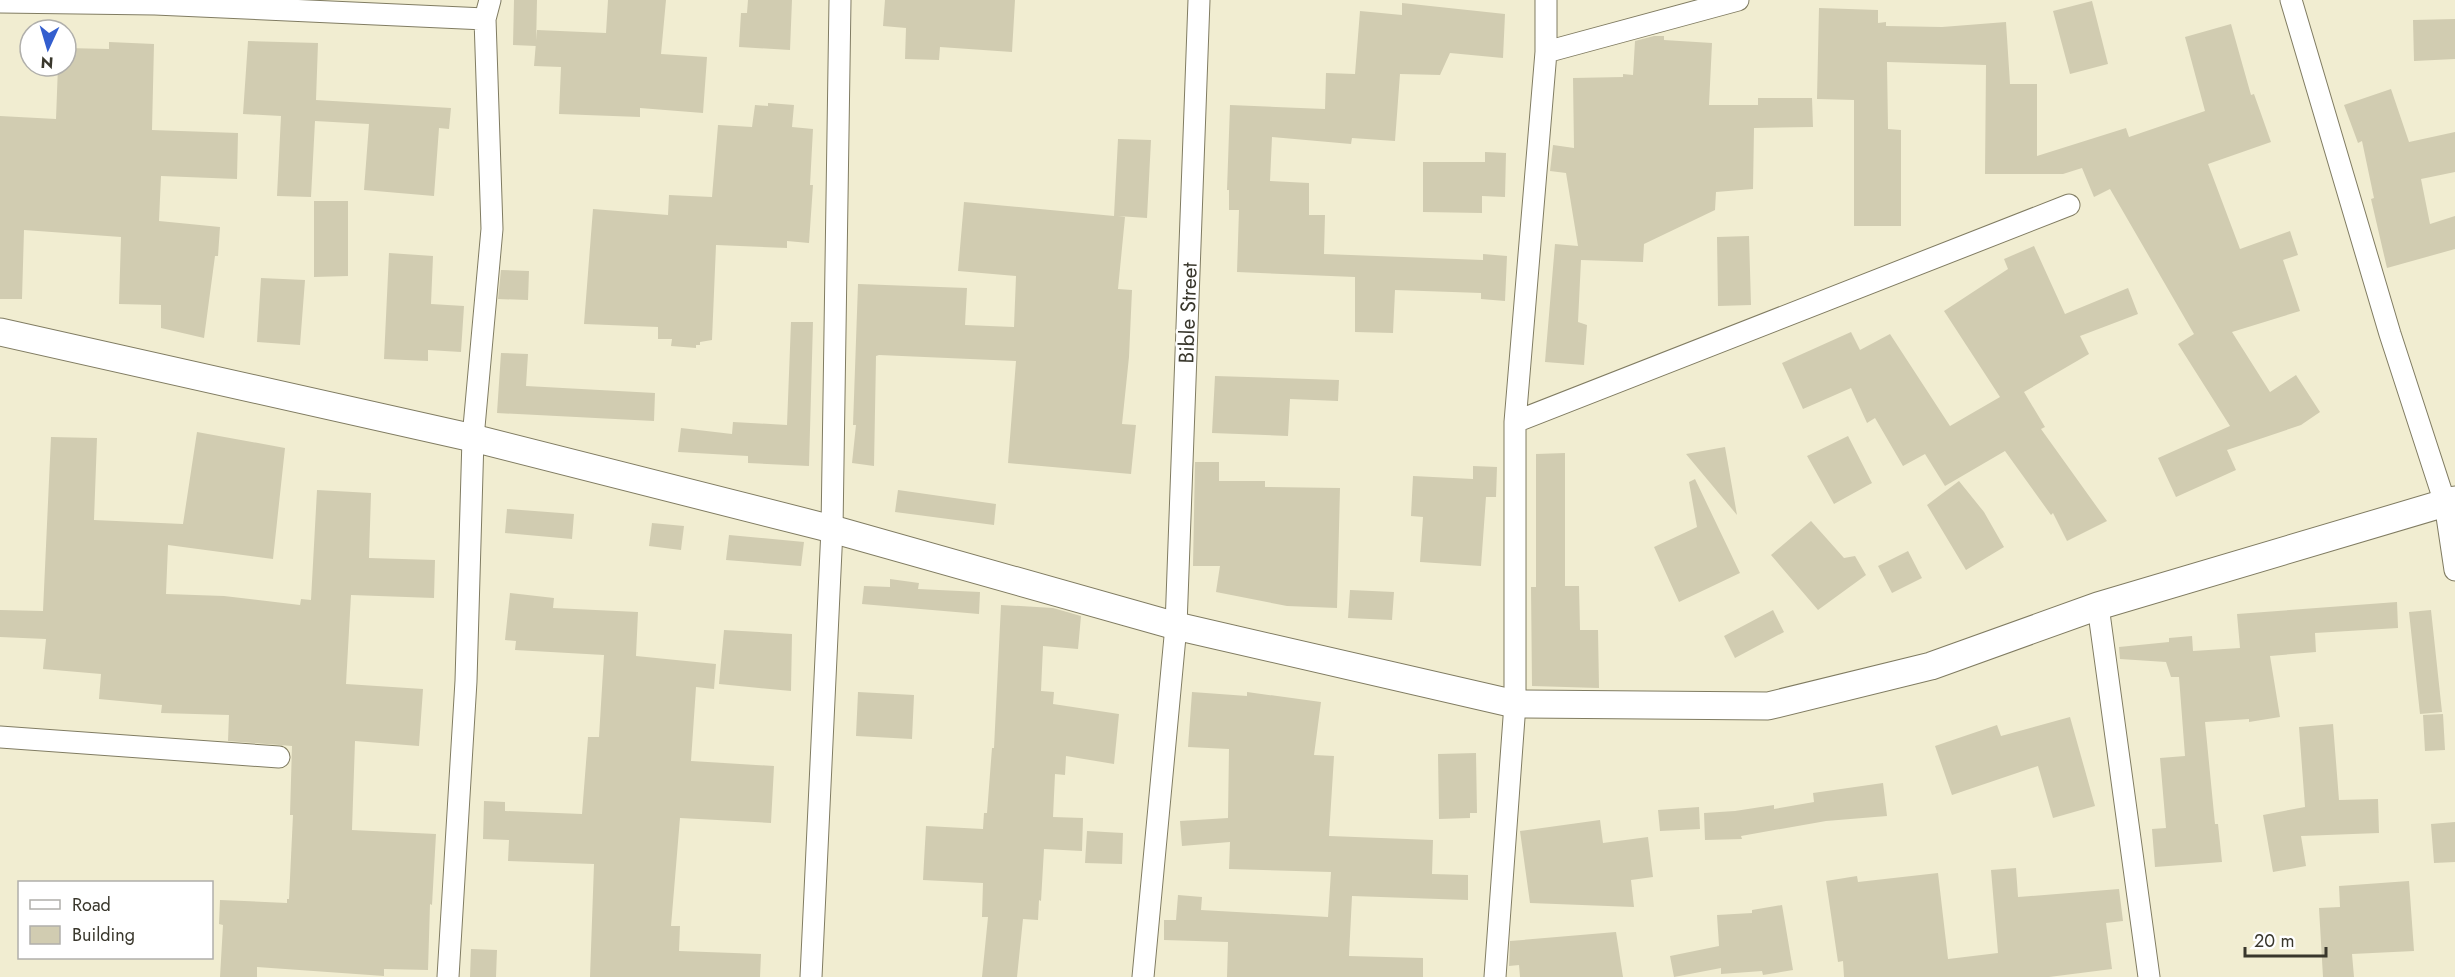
<svg xmlns="http://www.w3.org/2000/svg" width="2455" height="977" viewBox="0 0 2455 977" font-family="Jost,sans-serif">
	<style>
		.building { fill: #d1ccb1 }
		.lines { fill: none; stroke-linecap: round; stroke-linejoin: round }
		.minor-casing { stroke: #807c62; stroke-width: 23 }
		.tertiary-casing { stroke: #807c62; stroke-width: 29 }
		.minor { stroke: #fff; stroke-width: 21 }
		.tertiary { stroke: #fff; stroke-width: 27 }
		.labels { text-anchor: middle; dominant-baseline: central; stroke-width: 4.5; stroke-linejoin: round; paint-order: stroke }
		.street-label { font-size: 21px; fill: #39372c; stroke: #fff }
	</style>
	<rect width="100%" height="100%" fill="#f1edd1"/>
	<!-- building -->
	<path class="building" d="M 514,0 L 537,0 L 536,46 L 513,45 Z
		M 608,0 L 666,0 L 661,54 L 707,57 L 703,113 L 640,108 L 640,117 L 559,114 L 561,67 L 534,66 L 537,30 L 606,33 Z
		M 748,0 L 792,0 L 790,50 L 739,47 L 741,13 L 747,13 Z
		M 885,0 L 1015,0 L 1012,52 L 940,47 L 939,60 L 905,59 L 906,28 L 883,26 Z
		M 2092,1 L 2108,64 L 2070,74 L 2053,11 Z
		M 1402,3 L 1505,14 L 1503,58 L 1450,53 L 1440,75 L 1400,74 L 1395,141 L 1352,138 L 1351,144 L 1272,137 L 1270,181 L 1309,183 L 1309,215 L 1325,215 L 1324,254 L 1483,260 L 1483,254 L 1507,256 L 1505,301 L 1481,299 L 1481,293 L 1395,290 L 1393,333 L 1355,332 L 1355,277 L 1237,272 L 1239,210 L 1229,210 L 1229,190 L 1227,190 L 1230,105 L 1325,109 L 1326,73 L 1355,74 L 1360,11 L 1402,15 Z
		M 1819,8 L 1878,10 L 1878,23 L 1886,22 L 1886,26 L 1942,27 L 2006,22 L 2010,84 L 2037,84 L 2037,156 L 2126,128 L 2129,137 L 2205,111 L 2185,37 L 2231,24 L 2251,95 L 2254,94 L 2271,142 L 2208,164 L 2240,249 L 2290,231 L 2298,255 L 2283,260 L 2300,311 L 2232,332 L 2270,392 L 2296,375 L 2320,412 L 2301,425 L 2227,450 L 2236,470 L 2176,497 L 2158,458 L 2230,426 L 2178,344 L 2194,334 L 2110,189 L 2094,197 L 2082,168 L 2063,174 L 1985,174 L 1986,65 L 1887,62 L 1888,129 L 1901,130 L 1901,226 L 1854,226 L 1854,100 L 1817,99 Z
		M 2455,19 L 2455,59 L 2414,61 L 2413,20 Z
		M 1654,36 L 1664,36 L 1664,40 L 1712,43 L 1709,105 L 1758,105 L 1758,98 L 1812,98 L 1813,127 L 1754,128 L 1753,189 L 1716,192 L 1715,210 L 1644,244 L 1643,262 L 1581,260 L 1578,322 L 1587,325 L 1584,365 L 1545,362 L 1555,244 L 1578,246 L 1566,173 L 1550,171 L 1553,145 L 1574,148 L 1573,78 L 1623,77 L 1623,74 L 1633,75 L 1635,41 Z
		M 248,41 L 318,43 L 316,100 L 451,108 L 449,129 L 439,128 L 434,196 L 364,190 L 369,124 L 315,121 L 311,197 L 277,196 L 281,116 L 243,114 Z
		M 109,42 L 154,44 L 152,130 L 238,133 L 237,179 L 161,176 L 159,221 L 220,227 L 218,256 L 215,256 L 204,338 L 161,328 L 161,305 L 119,304 L 121,237 L 24,230 L 22,299 L 0,299 L 0,116 L 56,119 L 58,66 L 66,66 L 66,48 L 109,49 Z
		M 2391,89 L 2409,142 L 2455,132 L 2455,172 L 2421,179 L 2430,224 L 2455,216 L 2455,249 L 2387,268 L 2371,199 L 2374,198 L 2362,141 L 2358,143 L 2344,105 Z
		M 768,103 L 794,105 L 792,127 L 813,129 L 810,185 L 813,185 L 809,243 L 787,241 L 787,248 L 716,245 L 712,340 L 700,342 L 700,345 L 696,345 L 696,348 L 671,346 L 672,339 L 658,339 L 658,327 L 584,324 L 593,209 L 668,215 L 669,195 L 712,197 L 718,125 L 752,127 L 755,105 L 768,106 Z
		M 1118,139 L 1151,140 L 1147,218 L 1118,216 L 1125,217 L 1118,289 L 1132,290 L 1129,357 L 1122,424 L 1136,425 L 1131,474 L 1008,463 L 1016,361 L 879,355 L 876,356 L 874,466 L 852,463 L 856,425 L 853,425 L 858,284 L 967,288 L 965,325 L 1014,327 L 1016,276 L 958,271 L 964,202 L 1114,216 Z
		M 1485,152 L 1506,153 L 1505,197 L 1482,196 L 1482,213 L 1423,212 L 1423,162 L 1485,162 Z
		M 314,201 L 348,201 L 348,276 L 314,277 Z
		M 1749,236 L 1751,305 L 1718,306 L 1717,237 Z
		M 2034,246 L 2065,314 L 2128,288 L 2138,314 L 2080,336 L 2089,354 L 2024,392 L 2045,427 L 2041,429 L 2107,521 L 2067,541 L 2053,513 L 2051,515 L 2005,451 L 1945,486 L 1925,454 L 1903,466 L 1875,418 L 1867,423 L 1851,388 L 1803,409 L 1782,363 L 1851,332 L 1860,350 L 1890,334 L 1950,426 L 2000,397 L 1944,311 L 2008,269 L 2004,259 Z
		M 389,253 L 433,256 L 431,304 L 464,306 L 461,352 L 428,350 L 428,361 L 384,359 Z
		M 501,270 L 529,271 L 528,300 L 498,299 Z
		M 261,278 L 305,280 L 300,345 L 257,342 Z
		M 791,322 L 813,322 L 809,466 L 748,463 L 748,456 L 678,452 L 681,428 L 732,434 L 733,422 L 787,425 Z
		M 501,353 L 528,354 L 526,386 L 655,393 L 654,421 L 497,413 Z
		M 1215,376 L 1339,380 L 1338,401 L 1290,399 L 1288,436 L 1212,433 Z
		M 197,432 L 285,448 L 273,559 L 168,545 L 166,594 L 224,596 L 300,605 L 301,599 L 311,600 L 317,490 L 371,493 L 369,558 L 435,560 L 434,598 L 351,595 L 346,684 L 423,689 L 419,746 L 355,741 L 352,830 L 436,834 L 432,905 L 430,904 L 428,970 L 384,969 L 384,976 L 257,967 L 257,977 L 220,977 L 223,925 L 219,924 L 220,900 L 287,903 L 287,899 L 289,899 L 293,815 L 290,815 L 292,746 L 228,741 L 229,715 L 161,713 L 162,705 L 99,699 L 101,674 L 43,669 L 46,639 L 0,637 L 0,610 L 43,611 L 51,437 L 97,438 L 94,520 L 183,524 Z
		M 1848,436 L 1872,483 L 1834,504 L 1807,456 Z
		M 1725,447 L 1737,515 L 1686,454 Z
		M 1565,453 L 1565,586 L 1579,586 L 1580,630 L 1598,630 L 1599,688 L 1532,686 L 1531,587 L 1536,587 L 1536,454 Z
		M 1195,462 L 1219,462 L 1219,481 L 1265,481 L 1265,487 L 1340,488 L 1337,608 L 1287,606 L 1216,592 L 1220,566 L 1193,566 Z
		M 1473,466 L 1497,467 L 1496,497 L 1486,497 L 1481,566 L 1420,562 L 1423,517 L 1411,516 L 1413,476 L 1473,479 Z
		M 1695,479 L 1740,573 L 1679,602 L 1654,547 L 1697,527 L 1689,482 Z
		M 1959,481 L 1984,512 L 2004,547 L 1966,570 L 1927,505 Z
		M 898,490 L 996,504 L 994,525 L 895,512 Z
		M 507,509 L 574,514 L 572,539 L 505,533 Z
		M 1811,521 L 1844,558 L 1855,556 L 1866,575 L 1818,610 L 1771,555 Z
		M 652,523 L 684,526 L 681,550 L 649,546 Z
		M 729,535 L 804,542 L 801,566 L 726,560 Z
		M 1908,551 L 1922,578 L 1892,593 L 1878,566 Z
		M 890,579 L 919,583 L 918,589 L 980,592 L 979,614 L 862,604 L 864,586 L 890,587 Z
		M 1350,590 L 1394,592 L 1392,620 L 1348,618 Z
		M 510,593 L 554,598 L 553,608 L 638,612 L 636,656 L 716,664 L 714,689 L 696,687 L 691,761 L 774,766 L 771,823 L 680,818 L 671,926 L 680,926 L 679,951 L 761,954 L 760,977 L 590,977 L 594,864 L 508,861 L 509,840 L 483,839 L 484,801 L 505,802 L 505,811 L 582,814 L 588,737 L 599,737 L 604,655 L 515,650 L 516,641 L 505,640 Z
		M 2397,602 L 2398,628 L 2315,633 L 2316,652 L 2270,656 L 2280,717 L 2249,722 L 2249,719 L 2205,722 L 2215,824 L 2218,824 L 2222,862 L 2155,867 L 2152,829 L 2166,828 L 2160,758 L 2185,756 L 2179,677 L 2171,677 L 2166,662 L 2120,659 L 2119,647 L 2169,642 L 2169,638 L 2192,636 L 2193,651 L 2240,648 L 2237,614 Z
		M 1001,605 L 1053,608 L 1081,616 L 1078,649 L 1043,646 L 1041,691 L 1054,692 L 1053,704 L 1119,714 L 1114,764 L 1066,756 L 1065,775 L 1055,774 L 1053,817 L 1083,818 L 1082,851 L 1044,849 L 1041,901 L 1039,900 L 1038,920 L 1023,919 L 1017,977 L 982,977 L 988,917 L 982,917 L 983,883 L 923,880 L 926,826 L 983,829 L 984,813 L 987,813 L 992,748 L 994,748 Z
		M 1773,610 L 1784,632 L 1735,658 L 1724,636 Z
		M 2431,610 L 2442,712 L 2420,714 L 2409,612 Z
		M 724,630 L 792,634 L 791,691 L 719,684 Z
		M 858,692 L 914,695 L 912,739 L 856,736 Z
		M 1192,692 L 1247,696 L 1247,692 L 1321,702 L 1314,755 L 1334,756 L 1329,836 L 1433,840 L 1432,874 L 1468,875 L 1468,900 L 1352,896 L 1349,956 L 1423,958 L 1423,977 L 1227,977 L 1228,942 L 1164,940 L 1164,920 L 1176,920 L 1178,895 L 1202,897 L 1201,910 L 1328,917 L 1331,872 L 1229,869 L 1230,842 L 1182,846 L 1180,821 L 1228,818 L 1229,749 L 1188,747 Z
		M 2443,714 L 2445,750 L 2425,751 L 2423,715 Z
		M 2070,717 L 2095,806 L 2053,818 L 2038,766 L 1952,795 L 1935,746 L 1997,725 L 2001,736 Z
		M 2333,724 L 2339,800 L 2378,799 L 2379,833 L 2301,836 L 2306,866 L 2273,872 L 2263,815 L 2305,807 L 2299,727 Z
		M 1476,753 L 1477,813 L 1470,813 L 1470,818 L 1439,819 L 1438,754 Z
		M 1883,783 L 1887,816 L 1826,821 L 1741,836 L 1742,839 L 1705,840 L 1704,813 L 1735,811 L 1774,805 L 1774,809 L 1814,802 L 1813,793 Z
		M 1699,807 L 1700,829 L 1660,831 L 1658,810 Z
		M 1600,820 L 1603,843 L 1648,837 L 1653,877 L 1631,880 L 1634,907 L 1530,903 L 1520,831 Z
		M 2455,822 L 2455,862 L 2434,863 L 2431,824 Z
		M 1087,831 L 1123,833 L 1122,864 L 1085,863 Z
		M 2016,868 L 2018,897 L 2119,889 L 2123,921 L 2106,923 L 2112,969 L 2049,977 L 1844,977 L 1843,961 L 1838,962 L 1826,881 L 1857,876 L 1858,882 L 1938,873 L 1948,959 L 1998,953 L 1991,870 Z
		M 2409,881 L 2414,951 L 2352,954 L 2354,977 L 2323,977 L 2319,908 L 2340,907 L 2339,886 Z
		M 1782,905 L 1793,970 L 1763,975 L 1762,971 L 1721,974 L 1721,968 L 1674,977 L 1670,956 L 1719,946 L 1717,915 L 1752,913 L 1752,910 Z
		M 1616,932 L 1623,977 L 1520,977 L 1519,965 L 1509,966 L 1510,941 Z
		M 471,949 L 497,950 L 496,977 L 470,977 Z"/>
	<g class="lines">
		<defs>
			<path id="minor" d="M 2291,0 L 2390,334 L 2445,503 L 2455,570
				M 0,2 L 155,4 L 485,19
				M 1546,52 L 1738,0
				M 1515,422 L 2069,205
				M 2098,606 L 2149,977
				M 0,737 L 279,757
				M 448,977 L 466,681 L 473,438 L 492,229 L 485,19 L 490,0
				M 811,977 L 832,529 L 840,0
				M 1143,977 L 1176,626 L 1199,0
				M 1495,977 L 1515,704 L 1515,422 L 1546,52 L 1546,0"/>
			<path id="tertiary" d="M 0,332 L 473,438 L 832,529 L 1176,626 L 1515,704 L 1768,706 L 1931,666 L 2098,606 L 2455,500"/>
		</defs>
		<!-- minor casing -->
		<use href="#minor" class="minor-casing"/>
		<!-- tertiary casing -->
		<use href="#tertiary" class="tertiary-casing"/>
		<!-- minor -->
		<use href="#minor" class="minor"/>
		<!-- tertiary -->
		<use href="#tertiary" class="tertiary"/>
	</g>
	<g class="labels">
		<!-- street labels -->
		<g class="street-label">
			<text transform="translate(1188 313) rotate(-88)">Bible Street</text>
		</g>
	</g>
	<!-- legend -->
	<rect x="18" y="881" width="195" height="78" fill="#ffffff" stroke="#b0afab" stroke-width="1.5"/>
	<rect x="30" y="900" width="30" height="9" fill="#ffffff" stroke="#b0afab" stroke-width="1.5"/>
	<text x="72" y="911" font-size="18" fill="#39372c">Road</text>
	<rect x="30" y="926" width="30" height="18" fill="#d1ccb1" stroke="#b0afab" stroke-width="1.5"/>
	<text x="72" y="941" font-size="18" fill="#39372c">Building</text>
	<!-- north arrow -->
	<g transform="translate(48 48) rotate(184)"><circle r="28" fill="#ffffff" stroke="#b0afab" stroke-width="1.5"/>
	<path d="M0-4.5L10 22L0 15L-10 22Z" fill="#335ece"/>
	<text y="-9" font-size="16" font-weight="bold" text-anchor="middle" fill="#39372c">N</text>
	</g>
	<!-- scale -->
	<path d="M2245 947v9h81v-9" fill="none" stroke="#39372c" stroke-width="3"/>
	<text x="2254" y="947" font-size="18" fill="#39372c" stroke="#ffffff" stroke-width="4.5" paint-order="stroke">20 m</text>
</svg>
